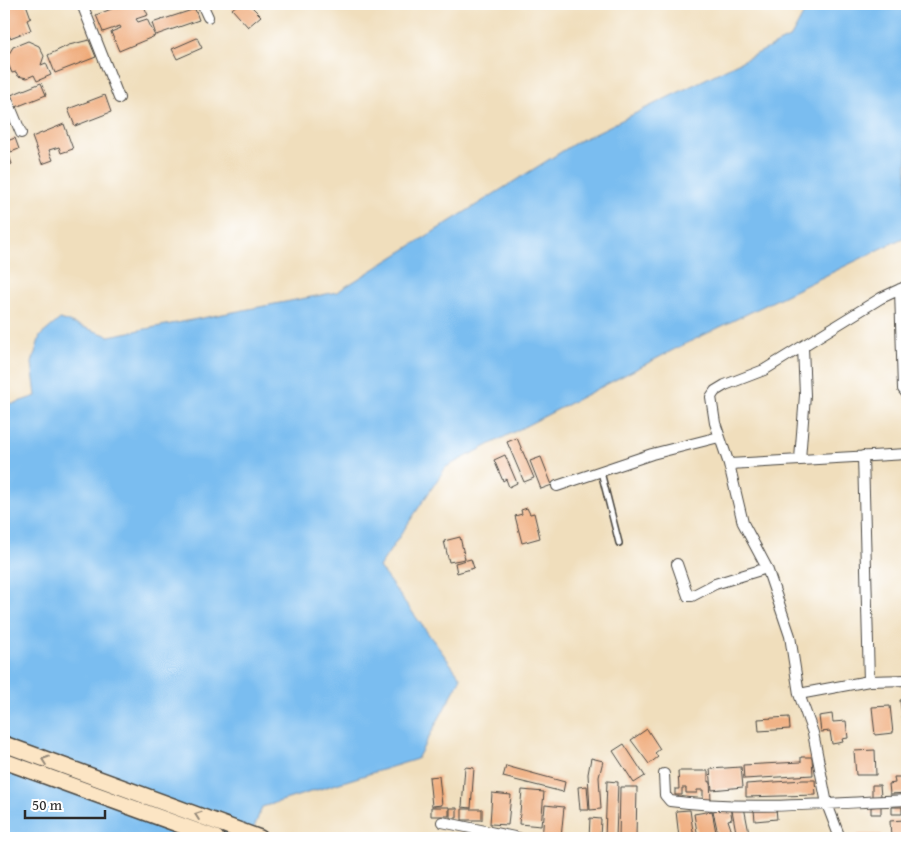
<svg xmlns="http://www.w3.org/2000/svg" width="911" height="842" viewBox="0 0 911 842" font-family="'Gentium Book Plus',serif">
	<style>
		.water { fill: #7abdf0; stroke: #52748e }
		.building { fill: #efa977 }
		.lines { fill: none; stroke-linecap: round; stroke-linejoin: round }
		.service-casing { stroke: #494641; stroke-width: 8 }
		.minor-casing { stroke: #494641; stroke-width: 12 }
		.secondary-casing { stroke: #494641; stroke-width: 18 }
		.service { stroke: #fff; stroke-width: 5 }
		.minor { stroke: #fff; stroke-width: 10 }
		.secondary { stroke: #fce5c4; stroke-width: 15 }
		.oneway { stroke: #948878 }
	</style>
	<rect width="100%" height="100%" fill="#fff"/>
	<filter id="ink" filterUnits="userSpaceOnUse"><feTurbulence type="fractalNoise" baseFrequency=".02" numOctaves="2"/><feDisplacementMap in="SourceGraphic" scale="10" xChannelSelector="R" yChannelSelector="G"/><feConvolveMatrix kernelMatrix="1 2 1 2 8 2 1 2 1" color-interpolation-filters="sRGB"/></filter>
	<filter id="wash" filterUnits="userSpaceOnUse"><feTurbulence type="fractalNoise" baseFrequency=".0096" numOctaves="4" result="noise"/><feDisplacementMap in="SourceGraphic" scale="20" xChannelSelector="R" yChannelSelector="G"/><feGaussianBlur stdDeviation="1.12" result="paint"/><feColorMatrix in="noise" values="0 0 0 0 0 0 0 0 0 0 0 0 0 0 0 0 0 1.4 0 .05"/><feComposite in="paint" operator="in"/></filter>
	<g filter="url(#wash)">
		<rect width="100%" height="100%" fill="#f0debc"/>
		<!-- water -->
		<path class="water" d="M 809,4 L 907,4 L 907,236 L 677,348 L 446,467 L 379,567 L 461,678 L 417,759 L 262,807 L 250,838 L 4,838 L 4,400 L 12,404 L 36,396 L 32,363 L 40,336 L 60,319 L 109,336 L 337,292 L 577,142 L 791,37 Z"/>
		<g id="blocks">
			<!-- building -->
			<path class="building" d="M 10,4 L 26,4 L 31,18 L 27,20 L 31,30 L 10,38 L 7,31 L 4,33 L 4,7 Z
				M 124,4 L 143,4 L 148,15 L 136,19 L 138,22 L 147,19 L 155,36 L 119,51 L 111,32 L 121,28 L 120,26 L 103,32 L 96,15 Z
				M 238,4 L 249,4 L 261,16 L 248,27 L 232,9 Z
				M 195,9 L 199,20 L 156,35 L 152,23 Z
				M 197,38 L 202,48 L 177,59 L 172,49 Z
				M 89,40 L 96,57 L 55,73 L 48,55 L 69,45 Z
				M 28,41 L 39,46 L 44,56 L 41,65 L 46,63 L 51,75 L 37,81 L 34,75 L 27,78 L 18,76 L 16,72 L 12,73 L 6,59 L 13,47 Z
				M 41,83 L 46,95 L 16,107 L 11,95 Z
				M 105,95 L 111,112 L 75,126 L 68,109 Z
				M 64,124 L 73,149 L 61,153 L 59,147 L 49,150 L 53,160 L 42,164 L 32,137 Z
				M 15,138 L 19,149 L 11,152 L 7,141 Z
				M 4,141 L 12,164 L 4,167 Z
				M 517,438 L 534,478 L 524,482 L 507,442 Z
				M 505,455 L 517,483 L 509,487 L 506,479 L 503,481 L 494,460 Z
				M 541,457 L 552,485 L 541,489 L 530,461 Z
				M 527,508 L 530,514 L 534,513 L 540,538 L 522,543 L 515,516 L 522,514 L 521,510 Z
				M 460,537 L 465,559 L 449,562 L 444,541 Z
				M 471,559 L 474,568 L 457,573 L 455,563 Z
				M 907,699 L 907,744 L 906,744 L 900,700 Z
				M 890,706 L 893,733 L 875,735 L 872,707 Z
				M 832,714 L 833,722 L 846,721 L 848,738 L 842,739 L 843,742 L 832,744 L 830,731 L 821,732 L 819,716 Z
				M 789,717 L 790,729 L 759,731 L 758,719 Z
				M 647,729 L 660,749 L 655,753 L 658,757 L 649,764 L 631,740 Z
				M 624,744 L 645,776 L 634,783 L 613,751 Z
				M 875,750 L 876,775 L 856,775 L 854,751 Z
				M 801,757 L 812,757 L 813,775 L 744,779 L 743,765 L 801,762 Z
				M 591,758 L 603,761 L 599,777 L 601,809 L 590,810 L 588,774 Z
				M 506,766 L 565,782 L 563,792 L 503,777 Z
				M 465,767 L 474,768 L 471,808 L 462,807 Z
				M 741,767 L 743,787 L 712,790 L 710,769 Z
				M 678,771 L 708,771 L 708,782 L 710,781 L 711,800 L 703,801 L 703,790 L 697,790 L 697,793 L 686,793 L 686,788 L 682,788 L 682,795 L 675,795 L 675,789 L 679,789 Z
				M 439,776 L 442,805 L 432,806 L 429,777 Z
				M 894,777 L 903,777 L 904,783 L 907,783 L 907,793 L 890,794 L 889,784 L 895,783 Z
				M 803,780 L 815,780 L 816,795 L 746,797 L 746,784 Z
				M 607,781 L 618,782 L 616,838 L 605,838 Z
				M 872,785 L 880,785 L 881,796 L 872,797 Z
				M 587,786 L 589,810 L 580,810 L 578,787 Z
				M 620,787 L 637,787 L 636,838 L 619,838 Z
				M 522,790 L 544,792 L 541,826 L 519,824 Z
				M 492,793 L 511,795 L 508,825 L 490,824 Z
				M 545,805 L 564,807 L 561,838 L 542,838 Z
				M 881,806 L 881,814 L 871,814 L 871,807 Z
				M 431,807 L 449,807 L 449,816 L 431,816 Z
				M 730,807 L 732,819 L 728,820 L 734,838 L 719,838 L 713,811 Z
				M 744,807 L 750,838 L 737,838 L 732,810 Z
				M 892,807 L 902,807 L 902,814 L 892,814 Z
				M 450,808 L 457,808 L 457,818 L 450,818 Z
				M 776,808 L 777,819 L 755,821 L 754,810 Z
				M 462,809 L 482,809 L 482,820 L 462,820 Z
				M 690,810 L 694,838 L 679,838 L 676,811 Z
				M 712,811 L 717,838 L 698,838 L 694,814 Z
				M 590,818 L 601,819 L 600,838 L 589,838 Z
				M 904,820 L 905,838 L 891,838 L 890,821 Z
				M 858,834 L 882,834 L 882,838 L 858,838 Z"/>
		</g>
	</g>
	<g filter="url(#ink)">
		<use href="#blocks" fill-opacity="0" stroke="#494641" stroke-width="1"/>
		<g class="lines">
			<defs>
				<path id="service" d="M 601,472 L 619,543"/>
				<path id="minor" d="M 82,4 L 119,98
					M 202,4 L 208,17
					M 4,92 L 21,133
					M 900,289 L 903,389 L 907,394
					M 863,456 L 869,681
					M 800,459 L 805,395 L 803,347
					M 729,464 L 907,454
					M 557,486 L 652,454 L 719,437
					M 677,564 L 688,596 L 692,596 L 715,584 L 767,568
					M 799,694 L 869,681 L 907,680
					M 664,774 L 665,795 L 670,801 C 748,811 829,803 907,800
					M 442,822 L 519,838
					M 840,838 L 827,804 L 813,733 L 799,694 L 790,636 L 767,568 L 743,523 L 729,464 L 715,423 L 711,397 L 715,391 L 725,385 L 764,370 L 881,298 L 907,286"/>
				<path id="secondary" d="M 4,744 L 260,838
					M 4,761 L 216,838"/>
			</defs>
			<!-- service casing -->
			<use href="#service" class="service-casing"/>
			<!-- minor casing -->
			<use href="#minor" class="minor-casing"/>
			<!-- secondary casing -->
			<use href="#secondary" class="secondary-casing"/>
			<!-- service -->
			<use href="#service" class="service"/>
			<!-- minor -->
			<use href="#minor" class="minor"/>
			<!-- secondary -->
			<use href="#secondary" class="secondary"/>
		</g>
		<!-- one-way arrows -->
		<defs><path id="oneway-chevron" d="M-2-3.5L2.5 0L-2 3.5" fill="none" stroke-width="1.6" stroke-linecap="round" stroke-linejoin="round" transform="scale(1.25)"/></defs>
		<g class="oneway">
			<use href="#oneway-chevron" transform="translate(45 760) rotate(-160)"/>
			<use href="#oneway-chevron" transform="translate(198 815) rotate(-160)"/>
		</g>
	</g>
	<!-- margin -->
	<rect width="911" height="842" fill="none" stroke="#fff" stroke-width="20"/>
	<!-- scale -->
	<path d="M25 810v8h80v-8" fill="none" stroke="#2b2b2b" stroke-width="2.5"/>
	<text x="32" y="810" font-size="15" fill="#2b2b2b" stroke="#ffffff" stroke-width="4" paint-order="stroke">50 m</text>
</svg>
